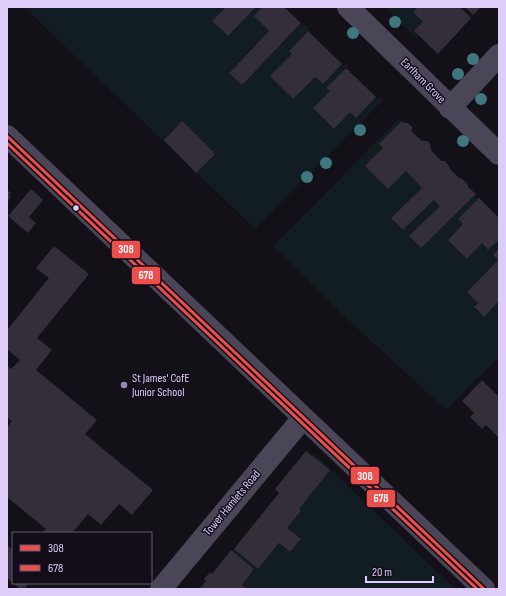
<svg xmlns="http://www.w3.org/2000/svg" width="506" height="596" viewBox="0 0 506 596" font-family="'Sofia Sans Condensed',sans-serif">
	<style>
		.green { fill: #111d22 }
		.building { fill: #332e39 }
		.lines { fill: none; stroke-linecap: round; stroke-linejoin: round }
		.minor { stroke: #4b4657; stroke-width: 22 }
		.bus-1-casing { stroke: #130d1a; stroke-width: 6 }
		.bus-2-casing { stroke: #130d1a; stroke-width: 6 }
		.bus-1 { stroke: #ec4f4b; stroke-width: 3 }
		.bus-2 { stroke: #ec4f4b; stroke-width: 3 }
		.tree { fill: #3e777d }
		.bus-dot { fill: #deccf9; stroke: #130d1a; stroke-width: 1.5 }
		.poi-dot { fill: #978aaa; stroke: #130d1a; stroke-width: 1.5 }
		.labels { text-anchor: middle; dominant-baseline: central; stroke-width: 3; stroke-linejoin: round; paint-order: stroke }
		.street-label { font-size: 12px; fill: #deccf9; stroke: #130d1a }
		.poi-label { font-size: 12px; fill: #deccf9; stroke: #130d1a; text-anchor: start }
		.line-badge { stroke: #130d1a; stroke-width: 1.5 }
		.badge-label { font-size: 11px; text-anchor: middle; font-weight: bold; fill: #fff }
	</style>
	<rect width="100%" height="100%" fill="#131017"/>
	<!-- green -->
	<path class="green" d="M 24,7 L 226,7 L 212,21 L 228,36 L 256,7 L 262,7 L 269,31 L 229,72 L 242,85 L 300,25 L 308,26 L 308,32 L 289,51 L 292,54 L 293,99 L 315,77 L 323,84 L 341,65 L 348,65 L 327,88 L 330,91 L 313,108 L 334,128 L 350,112 L 356,118 L 375,98 L 381,98 L 383,100 L 255,229 Z
		M 385,7 L 418,7 L 413,12 L 423,22 L 415,31 L 419,35 L 416,38 Z
		M 399,119 L 402,121 L 379,144 L 383,148 L 365,166 L 388,189 L 406,171 L 422,188 L 391,218 L 403,230 L 434,200 L 440,206 L 409,236 L 421,248 L 474,196 L 478,199 L 458,219 L 463,224 L 448,240 L 467,259 L 482,243 L 489,250 L 499,240 L 498,260 L 467,292 L 478,303 L 474,308 L 483,317 L 499,301 L 499,363 L 496,360 L 446,410 L 348,320 L 273,246 Z
		M 314,453 L 455,589 L 244,589 L 245,587 L 242,585 L 254,569 L 232,551 L 234,549 L 258,569 L 279,543 L 290,552 L 301,539 L 287,528 L 301,511 L 299,509 L 330,470 L 312,456 Z"/>
	<!-- building -->
	<path class="building" d="M 226,7 L 256,7 L 228,36 L 212,21 Z
		M 262,7 L 284,7 L 301,23 L 242,85 L 229,73 L 269,31 L 254,16 Z
		M 418,7 L 460,7 L 471,18 L 438,54 L 414,31 L 423,22 L 413,12 Z
		M 465,7 L 481,7 L 473,15 Z
		M 308,31 L 342,64 L 323,84 L 315,77 L 293,99 L 270,76 L 292,54 L 289,51 Z
		M 346,68 L 376,97 L 356,118 L 350,112 L 334,129 L 313,108 L 330,91 L 326,88 Z
		M 182,121 L 215,154 L 196,173 L 164,140 Z
		M 402,121 L 404,123 L 408,123 L 412,127 L 412,132 L 422,141 L 427,141 L 430,144 L 431,150 L 441,161 L 445,161 L 449,166 L 450,169 L 459,178 L 462,179 L 467,183 L 468,187 L 476,194 L 421,248 L 409,236 L 440,206 L 434,200 L 403,230 L 391,218 L 422,188 L 406,171 L 388,189 L 365,166 L 383,148 L 379,144 Z
		M 31,189 L 43,200 L 29,217 L 36,223 L 28,233 L 8,216 Z
		M 7,190 L 11,193 L 9,195 L 11,197 L 7,202 Z
		M 479,198 L 499,218 L 499,240 L 488,250 L 482,243 L 467,259 L 448,240 L 463,224 L 458,219 Z
		M 54,246 L 89,274 L 37,338 L 52,350 L 36,370 L 97,420 L 85,434 L 153,490 L 132,515 L 119,504 L 101,525 L 88,514 L 72,533 L 43,533 L 46,529 L 7,497 L 7,427 L 12,421 L 7,417 L 7,366 L 11,369 L 20,360 L 7,349 L 7,330 L 49,278 L 36,268 Z
		M 499,249 L 499,301 L 484,317 L 474,307 L 478,303 L 467,292 L 498,260 L 493,255 Z
		M 482,380 L 499,397 L 498,437 L 486,425 L 482,429 L 470,417 L 474,413 L 462,401 Z
		M 306,451 L 330,470 L 299,509 L 301,511 L 287,528 L 301,539 L 290,552 L 279,543 L 258,569 L 234,549 L 279,493 L 275,489 Z
		M 7,545 L 13,550 L 13,583 L 7,578 Z
		M 231,550 L 254,569 L 242,585 L 245,587 L 244,589 L 199,589 L 206,581 L 204,579 L 210,572 L 212,574 Z
		M 13,583 L 29,583 L 24,589 L 20,589 Z"/>
	<g class="lines">
		<!-- minor -->
		<path class="minor" d="M 348,7 L 499,154
			M 450,108 L 499,55
			M 7,136 L 484,589
			M 161,589 L 303,418"/>
		<defs>
			<path id="bus-1" d="M 7,136 L 484,589"/>
			<path id="bus-2" d="M 7,143 L 477,589"/>
		</defs>
		<!-- bus-1 casing -->
		<use href="#bus-1" class="bus-1-casing"/>
		<!-- bus-2 casing -->
		<use href="#bus-2" class="bus-2-casing"/>
		<!-- bus-1 -->
		<use href="#bus-1" class="bus-1"/>
		<!-- bus-2 -->
		<use href="#bus-2" class="bus-2"/>
	</g>
	<!-- trees -->
	<g class="tree">
		<circle cx="395" cy="22" r="6"/>
		<circle cx="353" cy="33" r="6"/>
		<circle cx="473" cy="59" r="6"/>
		<circle cx="458" cy="74" r="6"/>
		<circle cx="481" cy="99" r="6"/>
		<circle cx="360" cy="130" r="6"/>
		<circle cx="463" cy="141" r="6"/>
		<circle cx="326" cy="163" r="6"/>
		<circle cx="307" cy="177" r="6"/>
	</g>
	<!-- markers -->
	<circle class="bus-dot" cx="76" cy="208" r="3.5"/>
	<circle class="poi-dot" cx="124" cy="385" r="4"/>
	<g class="labels">
		<!-- street labels -->
		<g class="street-label">
			<text transform="translate(423 81) rotate(45)">Earlham Grove</text>
			<text transform="translate(232 503) rotate(-50)">Tower Hamlets Road</text>
		</g>
		<!-- poi labels -->
		<g class="poi-label">
			<text x="132" y="378">St James' CofE<tspan x="132" dy="14">Junior School</tspan></text>
		</g>
	</g>
	<g class="line-badge">
		<rect x="111" y="240" width="30" height="19" rx="4" fill="#ec4f4b"/>
		<rect x="131" y="266" width="30" height="19" rx="4" fill="#ec4f4b"/>
		<rect x="350" y="466" width="30" height="19" rx="4" fill="#ec4f4b"/>
		<rect x="366" y="489" width="30" height="19" rx="4" fill="#ec4f4b"/>
	</g>
	<g class="badge-label">
		<text x="126" y="253">308</text>
		<text x="146" y="279">678</text>
		<text x="365" y="480">308</text>
		<text x="381" y="502">678</text>
	</g>
	<!-- border -->
	<rect width="506" height="596" fill="none" stroke="#deccf9" stroke-width="16"/>
	<!-- legend -->
	<rect x="12" y="532" width="140" height="52" fill="#130d1a" stroke="#645973"/>
	<rect x="20" y="545" width="20" height="6" fill="#ec4f4b" stroke="#645973"/>
	<text x="48" y="552" font-size="12" fill="#deccf9">308</text>
	<rect x="20" y="565" width="20" height="6" fill="#ec4f4b" stroke="#645973"/>
	<text x="48" y="572" font-size="12" fill="#deccf9">678</text>
	<!-- scale -->
	<path d="M366 576v6h67v-6" fill="none" stroke="#deccf9" stroke-width="2"/>
	<text x="372" y="576" font-size="12" fill="#deccf9" stroke="#130d1a" stroke-width="3" paint-order="stroke">20 m</text>
</svg>
